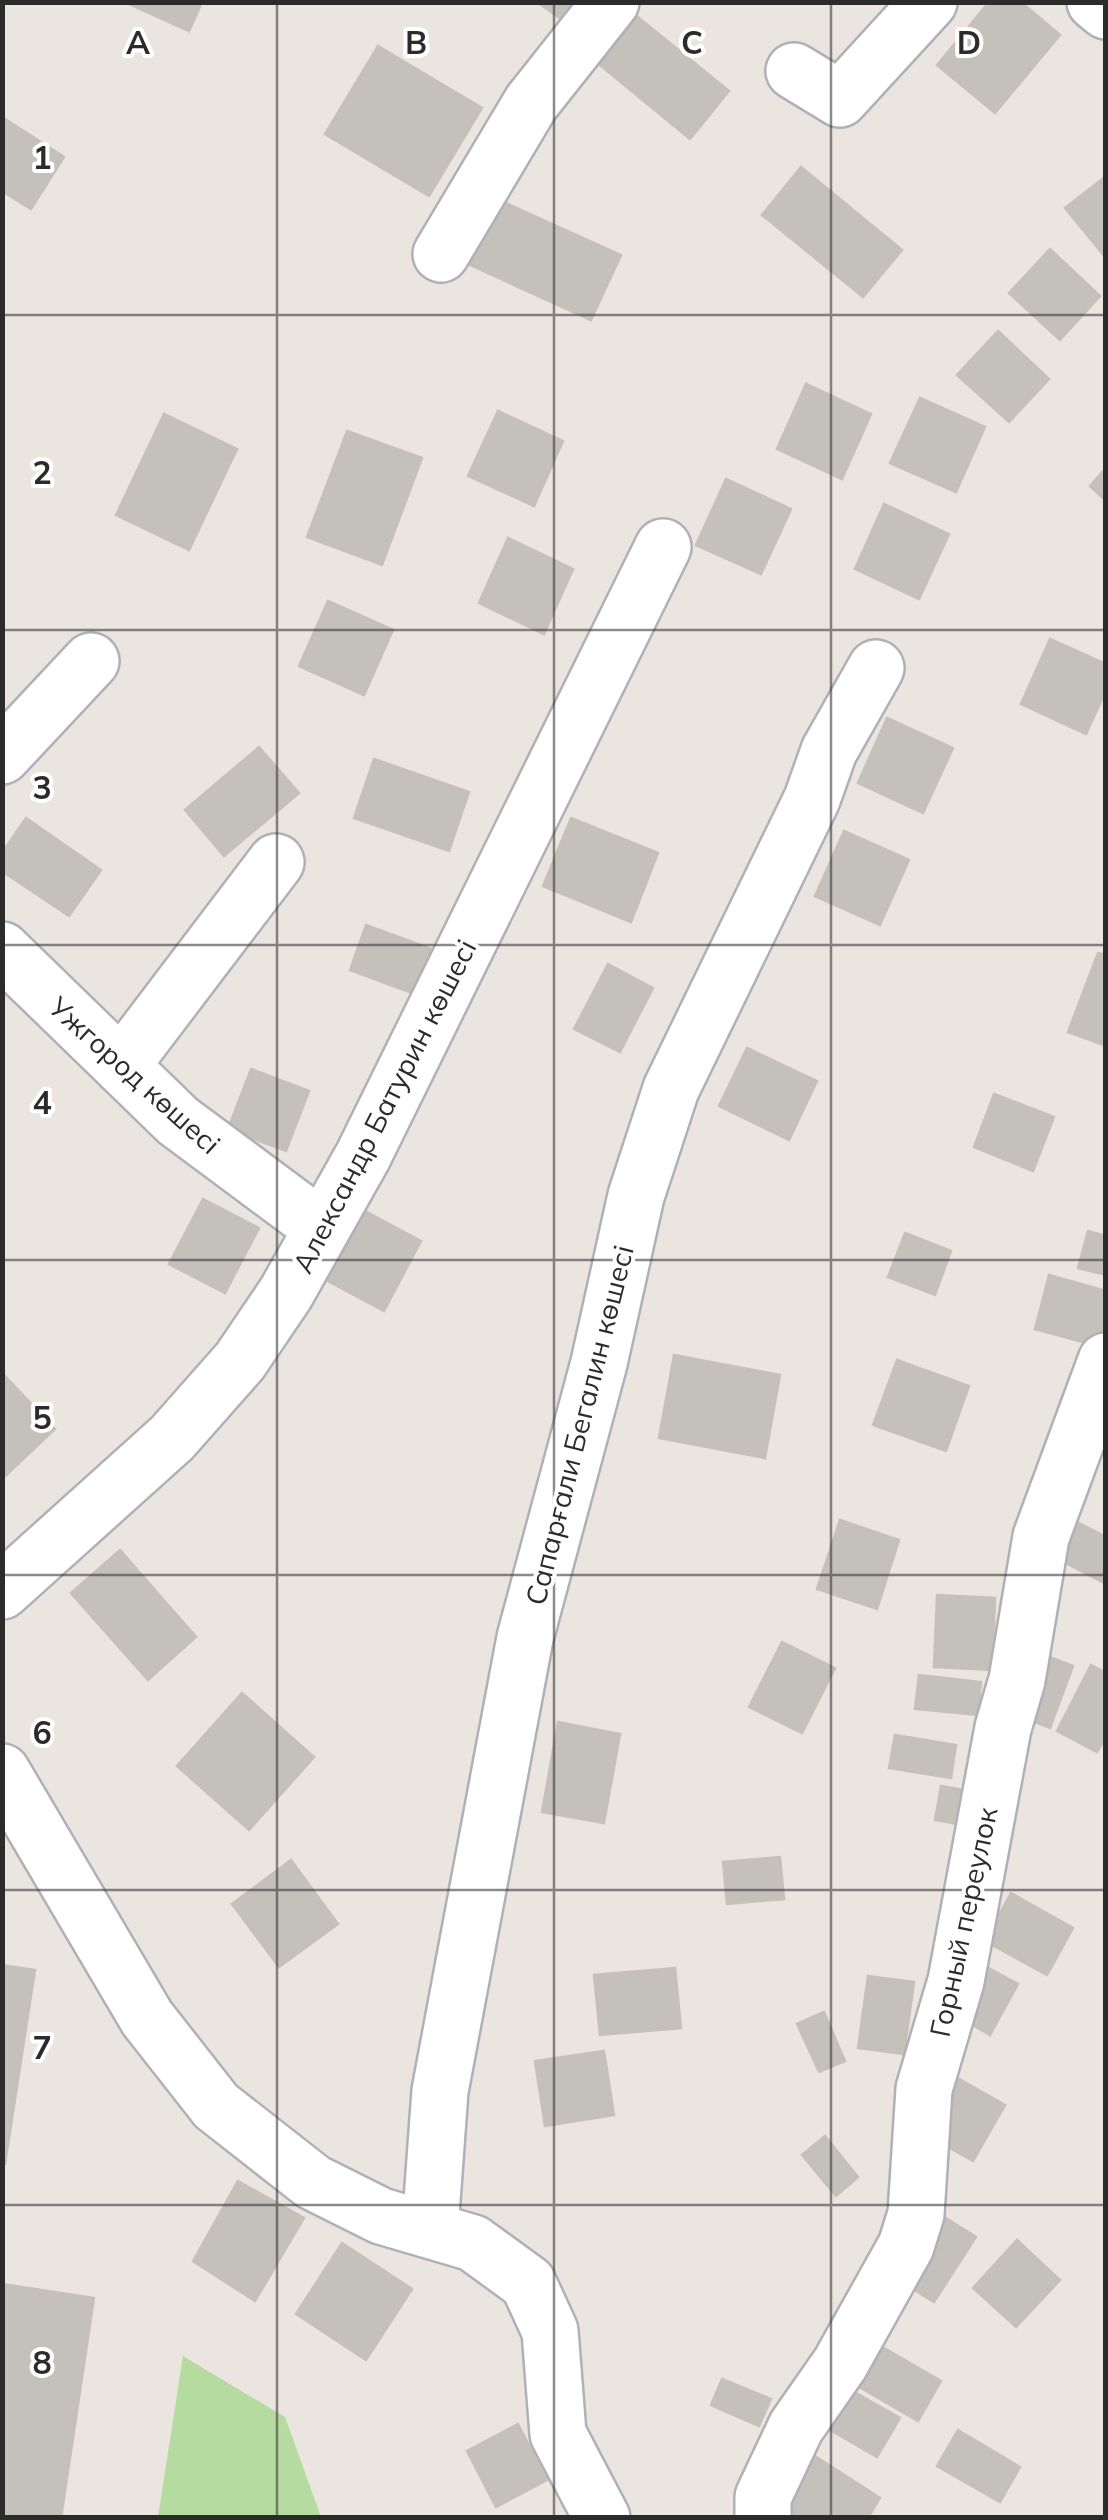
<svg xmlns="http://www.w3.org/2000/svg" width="1108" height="2520" viewBox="0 0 1108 2520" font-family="Mulish,sans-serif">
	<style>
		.green { fill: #b6dba1 }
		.building { fill: #c4c0ba; stroke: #c6c1b8; stroke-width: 2.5 }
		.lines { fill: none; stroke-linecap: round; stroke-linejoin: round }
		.minor-casing { stroke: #afb1ba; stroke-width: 60 }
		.minor { stroke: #fff; stroke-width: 55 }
		.grid { fill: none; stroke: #2b2b2b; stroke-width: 2.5; stroke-opacity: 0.55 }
		.labels { text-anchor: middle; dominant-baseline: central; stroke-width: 8; stroke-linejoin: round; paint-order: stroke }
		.street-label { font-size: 28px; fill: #2b2b2b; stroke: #fff }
		.grid-label { font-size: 32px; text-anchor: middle; font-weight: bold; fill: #2b2b2b; stroke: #fff; stroke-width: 8; stroke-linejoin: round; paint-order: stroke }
	</style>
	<rect width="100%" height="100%" fill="#ebe5df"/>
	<!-- green -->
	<path class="green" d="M 183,2356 L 285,2417 L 321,2517 L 158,2517 Z"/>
	<!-- building -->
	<path class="building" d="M 125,2 L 202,2 L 189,31 Z
		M 537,2 L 572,2 L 561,19 Z
		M 989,2 L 1021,2 L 1060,35 L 995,113 L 937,65 Z
		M 628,9 L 729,91 L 690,139 L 589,56 Z
		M 378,46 L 482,108 L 429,196 L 325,134 Z
		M 2,117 L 64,157 L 31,209 L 2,191 Z
		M 801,167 L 902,250 L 863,297 L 762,215 Z
		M 1106,176 L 1106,258 L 1065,208 Z
		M 499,200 L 621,255 L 591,320 L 470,265 Z
		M 1050,249 L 1100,296 L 1060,340 L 1009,293 Z
		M 998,331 L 1049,379 L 1009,422 L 957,375 Z
		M 806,384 L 871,414 L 842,479 L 777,449 Z
		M 920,398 L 985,427 L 956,492 L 890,463 Z
		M 498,411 L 563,441 L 534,506 L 468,476 Z
		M 164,414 L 237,449 L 189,550 L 116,515 Z
		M 347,431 L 422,458 L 382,565 L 307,537 Z
		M 1106,468 L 1106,501 L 1090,486 Z
		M 726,479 L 791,509 L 761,574 L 696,545 Z
		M 884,504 L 949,534 L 919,599 L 855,569 Z
		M 508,538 L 573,569 L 544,634 L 479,603 Z
		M 328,601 L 393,630 L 364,695 L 299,666 Z
		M 1050,639 L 1106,664 L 1106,690 L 1086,734 L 1021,704 Z
		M 887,718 L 953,748 L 923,813 L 858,783 Z
		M 259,747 L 299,793 L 224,856 L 185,810 Z
		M 374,759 L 469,792 L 449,851 L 354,818 Z
		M 26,818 L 101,870 L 69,916 L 2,871 L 2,853 Z
		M 571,818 L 658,853 L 631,922 L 543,886 Z
		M 844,831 L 909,860 L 880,925 L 815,896 Z
		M 366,925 L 434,950 L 417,995 L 350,970 Z
		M 1098,953 L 1106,955 L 1106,1046 L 1068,1032 Z
		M 608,964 L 653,988 L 620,1052 L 574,1029 Z
		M 747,1048 L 817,1081 L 789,1140 L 719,1106 Z
		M 251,1069 L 309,1091 L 286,1151 L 228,1129 Z
		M 994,1094 L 1054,1117 L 1033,1171 L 974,1147 Z
		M 203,1199 L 259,1228 L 225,1293 L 169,1264 Z
		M 348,1202 L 421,1241 L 384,1311 L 311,1272 Z
		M 1088,1231 L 1106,1236 L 1106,1275 L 1078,1268 Z
		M 905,1233 L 951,1251 L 935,1295 L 888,1277 Z
		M 1049,1275 L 1106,1291 L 1105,1348 L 1035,1329 Z
		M 674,1355 L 780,1375 L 765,1458 L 659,1438 Z
		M 897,1360 L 969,1386 L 946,1451 L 873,1425 Z
		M 3,1374 L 55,1429 L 2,1479 L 2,1375 Z
		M 840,1520 L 899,1540 L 877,1609 L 817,1589 Z
		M 1073,1520 L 1106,1537 L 1106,1584 L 1054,1557 Z
		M 120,1550 L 196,1637 L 148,1680 L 71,1593 Z
		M 937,1595 L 995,1598 L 992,1670 L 934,1667 Z
		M 782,1642 L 835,1668 L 802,1733 L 749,1707 Z
		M 1034,1651 L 1073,1666 L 1050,1728 L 1011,1713 Z
		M 1091,1665 L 1106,1673 L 1106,1737 L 1097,1752 L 1057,1731 Z
		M 919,1675 L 981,1682 L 978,1715 L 915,1709 Z
		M 242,1693 L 314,1757 L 249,1830 L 177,1766 Z
		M 558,1722 L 620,1734 L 604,1823 L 542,1812 Z
		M 895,1735 L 956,1745 L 951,1778 L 889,1768 Z
		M 941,1786 L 981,1793 L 975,1827 L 935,1820 Z
		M 780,1857 L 784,1899 L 727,1904 L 723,1862 Z
		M 291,1860 L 338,1924 L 279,1967 L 232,1904 Z
		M 1011,1893 L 1073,1928 L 1047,1975 L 985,1941 Z
		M 2,1965 L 35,1970 L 5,2164 L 2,2164 Z
		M 983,1965 L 1018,1984 L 990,2035 L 955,2015 Z
		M 675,1968 L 681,2028 L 600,2035 L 594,1975 Z
		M 868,1976 L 914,1982 L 904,2054 L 858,2048 Z
		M 824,2012 L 845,2061 L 819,2072 L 797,2024 Z
		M 604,2051 L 614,2115 L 545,2126 L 535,2061 Z
		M 954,2076 L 1005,2105 L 973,2161 L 922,2132 Z
		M 825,2136 L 858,2177 L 836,2196 L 802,2155 Z
		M 238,2181 L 304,2218 L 255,2301 L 193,2261 Z
		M 941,2215 L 976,2237 L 934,2302 L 900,2281 Z
		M 1017,2240 L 1060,2280 L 1016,2327 L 973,2288 Z
		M 342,2243 L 412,2289 L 366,2360 L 296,2314 Z
		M 2,2284 L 94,2298 L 61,2518 L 2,2518 Z
		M 879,2345 L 941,2381 L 918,2421 L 856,2385 Z
		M 722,2379 L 771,2399 L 759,2426 L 711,2405 Z
		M 837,2382 L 900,2418 L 877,2457 L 815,2421 Z
		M 518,2424 L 547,2480 L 496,2507 L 467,2451 Z
		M 958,2430 L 1020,2467 L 1000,2502 L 937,2466 Z
		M 801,2447 L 880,2498 L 868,2518 L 796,2518 L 768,2499 Z"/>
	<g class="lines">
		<defs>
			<path id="minor" d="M 1095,2 L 1106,11
				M 794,71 L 840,99 L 929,2
				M 441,254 L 531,103 L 611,2
				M 2,756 L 91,661
				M 2,950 L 178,1121 L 322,1228
				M 121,1066 L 276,862
				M 2,1591 L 172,1438 L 240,1361 L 286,1293 L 363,1156 L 663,547
				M 2,1772 L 147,2018 L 216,2106 L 313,2182 L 381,2216 L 473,2243 L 528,2283 L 550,2331 L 558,2434 L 602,2518
				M 430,2228 L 440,2091 L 525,1638 L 599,1363 L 636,1196 L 671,1089 L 812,799 L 829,751 L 876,668
				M 763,2518 L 763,2497 L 796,2427 L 840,2364 L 906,2246 L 916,2214 L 924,2089 L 956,1981 L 1003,1728 L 1017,1680 L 1041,1537 L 1106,1361"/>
		</defs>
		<!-- minor casing -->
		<use href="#minor" class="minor-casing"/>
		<!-- minor -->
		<use href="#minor" class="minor"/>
	</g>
	<!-- grid -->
	<path class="grid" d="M 277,2 L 277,2518M 554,2 L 554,2518M 831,2 L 831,2518M 2,315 L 1106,315M 2,630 L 1106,630M 2,945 L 1106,945M 2,1260 L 1106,1260M 2,1575 L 1106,1575M 2,1890 L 1106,1890M 2,2205 L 1106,2205"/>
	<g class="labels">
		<!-- street labels -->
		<g class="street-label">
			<text transform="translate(135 1075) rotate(42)">Ужгород көшесі</text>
			<text transform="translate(384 1106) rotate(-63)">Александр Батурин көшесі</text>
			<text transform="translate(579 1425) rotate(-76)">Сапарғали Бегалин көшесі</text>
			<text transform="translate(963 1922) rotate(-78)">Горный переулок</text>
		</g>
	</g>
	<g class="grid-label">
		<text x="138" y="54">A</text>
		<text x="416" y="54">B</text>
		<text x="692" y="54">C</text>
		<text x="969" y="54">D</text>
		<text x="42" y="169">1</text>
		<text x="42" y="484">2</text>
		<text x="42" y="799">3</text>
		<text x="42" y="1114">4</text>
		<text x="42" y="1429">5</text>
		<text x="42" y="1744">6</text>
		<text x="42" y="2059">7</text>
		<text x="42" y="2374">8</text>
	</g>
	<!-- border -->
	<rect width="1108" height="2520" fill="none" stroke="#2b2b2b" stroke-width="10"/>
</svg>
